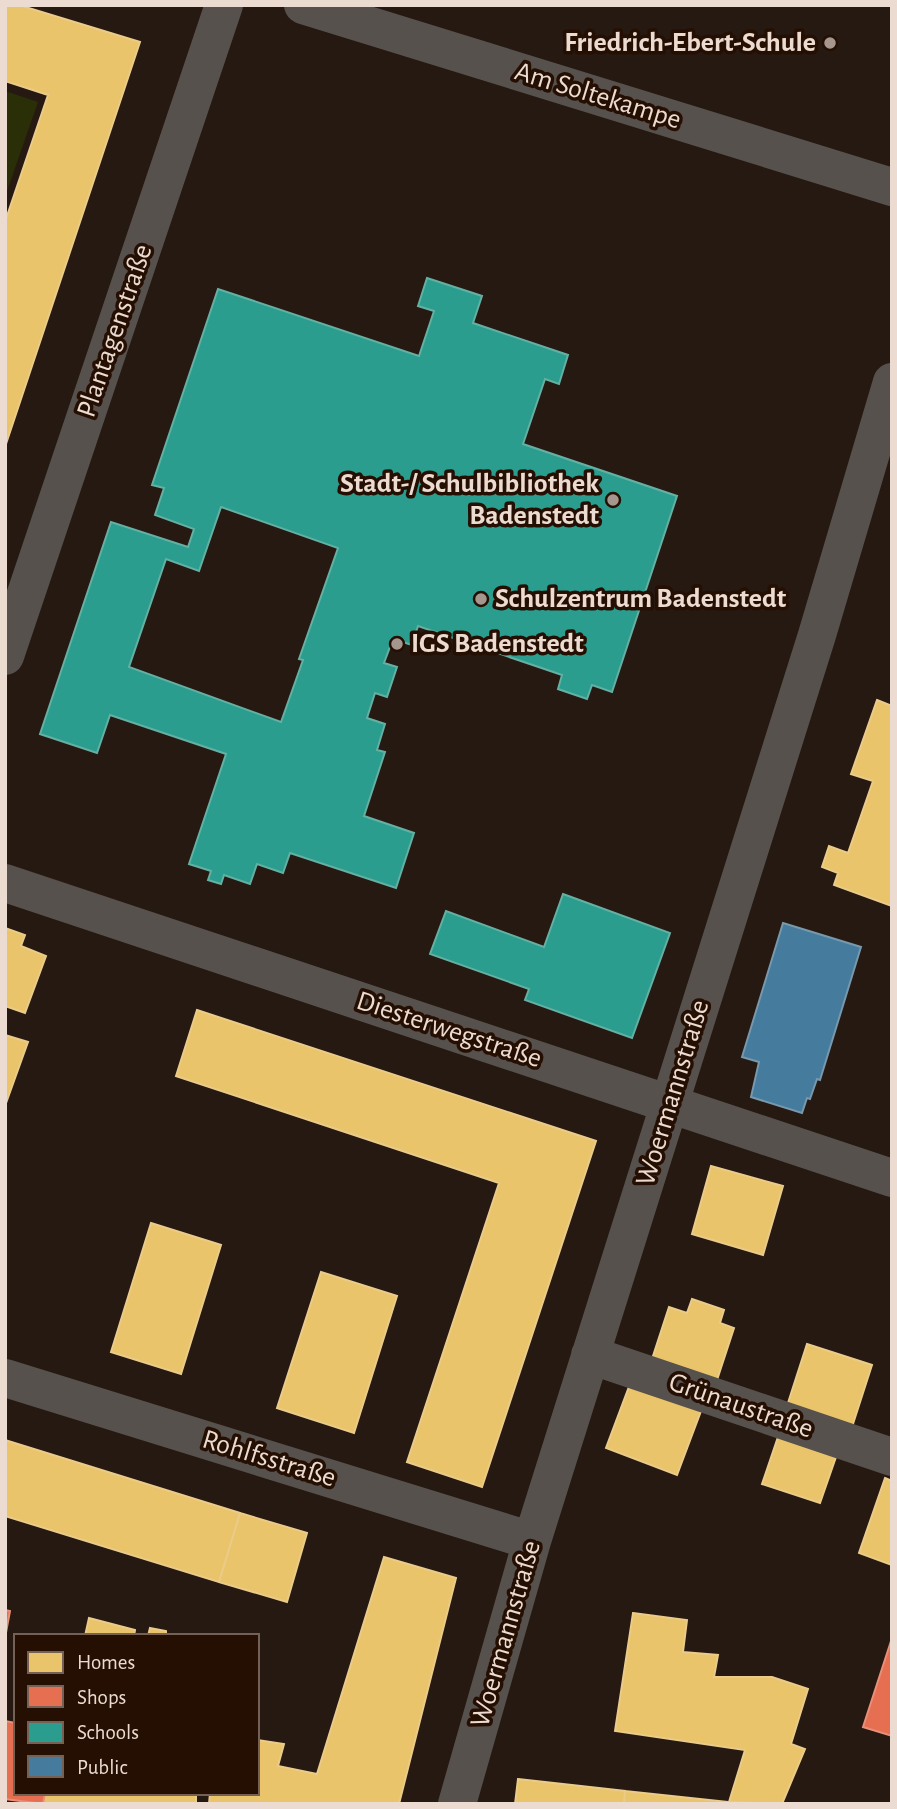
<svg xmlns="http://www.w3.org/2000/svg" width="897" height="1809" viewBox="0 0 897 1809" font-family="'Alegreya Sans',sans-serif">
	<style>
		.green { fill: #2a2f07 }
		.homes { fill: #e9c46a; stroke: #eacb89; stroke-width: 2 }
		.shops { fill: #e76f51; stroke: #e88f77; stroke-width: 2 }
		.schools { fill: #2a9d8f; stroke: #64b0a3; stroke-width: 2; fill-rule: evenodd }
		.public { fill: #457b9d; stroke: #7798ad; stroke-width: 2 }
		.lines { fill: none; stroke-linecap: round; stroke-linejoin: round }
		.minor { stroke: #57514d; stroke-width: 38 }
		.poi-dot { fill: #a6978e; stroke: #250e02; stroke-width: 2.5 }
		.labels { text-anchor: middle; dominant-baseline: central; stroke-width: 7; stroke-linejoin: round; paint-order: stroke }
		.poi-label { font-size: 28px; font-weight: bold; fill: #ebdbd1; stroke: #250e02; text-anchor: end }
		.street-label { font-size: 28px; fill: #ebdbd1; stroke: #250e02 }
	</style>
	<rect width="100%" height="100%" fill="#261911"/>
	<!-- green -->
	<path class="green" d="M 5,91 L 38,102 L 5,197 Z"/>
	<!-- homes -->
	<path class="homes" d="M 5,5 L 19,5 L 140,42 L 5,447 L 5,222 L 48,95 L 5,81 Z
		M 877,700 L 892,706 L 892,906 L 834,885 L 838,873 L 822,867 L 829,846 L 848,853 L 873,781 L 851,774 Z
		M 5,928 L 25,935 L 21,946 L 46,956 L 25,1013 L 5,1006 Z
		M 197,1010 L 596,1141 L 482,1487 L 407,1462 L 499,1183 L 176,1076 Z
		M 5,1035 L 28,1042 L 5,1106 Z
		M 711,1166 L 783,1186 L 763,1255 L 692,1234 Z
		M 151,1223 L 221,1245 L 181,1374 L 111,1352 Z
		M 321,1272 L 397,1296 L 354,1433 L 277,1408 Z
		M 692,1299 L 724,1310 L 720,1323 L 734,1328 L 717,1380 L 652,1359 L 669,1307 L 687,1313 Z
		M 807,1344 L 872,1365 L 852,1427 L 787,1406 Z
		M 633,1376 L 704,1403 L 677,1475 L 606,1448 Z
		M 779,1434 L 837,1454 L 820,1503 L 762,1484 Z
		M 5,1440 L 240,1513 L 219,1582 L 5,1516 Z
		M 885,1478 L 892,1481 L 892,1565 L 859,1553 Z
		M 240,1513 L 307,1533 L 287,1602 L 219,1582 Z
		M 384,1557 L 456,1578 L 399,1804 L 209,1804 L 210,1793 L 257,1793 L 257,1740 L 284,1744 L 278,1766 L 317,1774 Z
		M 633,1613 L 687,1620 L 683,1652 L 718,1655 L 714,1677 L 772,1677 L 808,1689 L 791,1744 L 805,1749 L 782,1804 L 729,1802 L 745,1750 L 615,1731 Z
		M 89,1618 L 135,1630 L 134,1636 L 85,1636 Z
		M 150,1628 L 166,1631 L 166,1636 L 148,1636 Z
		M 518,1779 L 625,1791 L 624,1804 L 515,1804 Z
		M 625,1791 L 729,1802 L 728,1804 L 624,1804 Z
		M 45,1793 L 196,1793 L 196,1804 L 43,1804 Z"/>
	<!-- shops -->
	<path class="shops" d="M 5,1610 L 10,1611 L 5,1638 Z
		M 892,1638 L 892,1736 L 863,1727 Z
		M 5,1721 L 16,1723 L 16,1793 L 45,1793 L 43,1804 L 5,1799 Z"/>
	<!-- schools -->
	<path class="schools" d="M 427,278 L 482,296 L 473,323 L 568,355 L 559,384 L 545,379 L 523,444 L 677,496 L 612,692 L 592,685 L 587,699 L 558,689 L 562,675 L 418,626 L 412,645 L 393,639 L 384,663 L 397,667 L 387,697 L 375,693 L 367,718 L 385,724 L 377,750 L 385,752 L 364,816 L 414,833 L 396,888 L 290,853 L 283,873 L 257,864 L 250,884 L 224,875 L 221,884 L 208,880 L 211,871 L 189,864 L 226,754 L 110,715 L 97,753 L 40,734 L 111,522 L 188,547 L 194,529 L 155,515 L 164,488 L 152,485 L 218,289 L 419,356 L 434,311 L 418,306 ZM 221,507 L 338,548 L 299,659 L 303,660 L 281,722 L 129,667 L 166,559 L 199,571 Z
		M 563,894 L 670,933 L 632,1038 L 525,1000 L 529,989 L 430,954 L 446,911 L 544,947 Z"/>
	<!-- public -->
	<path class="public" d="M 783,923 L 861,947 L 820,1080 L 817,1079 L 810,1099 L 807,1098 L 802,1113 L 751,1097 L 759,1062 L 742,1057 Z"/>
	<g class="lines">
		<!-- minor -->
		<path class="minor" d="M 303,5 L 892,187
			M 5,656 L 224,5
			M 5,883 L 892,1178
			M 590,1355 L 892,1457
			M 5,1378 L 532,1541
			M 457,1804 L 532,1541 L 817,635 L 892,382"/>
	</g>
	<!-- markers -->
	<g class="poi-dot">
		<circle cx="830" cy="43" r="7"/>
		<circle cx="613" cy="500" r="7"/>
		<circle cx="481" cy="599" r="7"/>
		<circle cx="397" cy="644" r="7"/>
	</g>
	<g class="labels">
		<!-- poi labels -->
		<g class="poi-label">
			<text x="816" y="43">Friedrich-Ebert-Schule</text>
			<text x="599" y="484">Stadt-/ Schulbibliothek<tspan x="599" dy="32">Badenstedt</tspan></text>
			<text x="495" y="599" text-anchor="start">Schulzentrum Badenstedt</text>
			<text x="411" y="644" text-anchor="start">IGS Badenstedt</text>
		</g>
		<!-- street labels -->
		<g class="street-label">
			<text transform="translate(598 96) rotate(17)">Am Soltekampe</text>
			<text transform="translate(115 331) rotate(-71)">Plantagenstraße</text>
			<text transform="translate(449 1030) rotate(18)">Diesterwegstraße</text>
			<text transform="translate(673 1093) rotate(-73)">Woermannstraße</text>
			<text transform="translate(741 1406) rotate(19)">Grünaustraße</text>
			<text transform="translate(269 1459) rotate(17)">Rohlfsstraße</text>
			<text transform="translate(506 1634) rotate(-74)">Woermannstraße</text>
		</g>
	</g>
	<!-- border -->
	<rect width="897" height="1809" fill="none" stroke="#ebdbd1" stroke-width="14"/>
	<!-- legend -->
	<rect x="14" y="1634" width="245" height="161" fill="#250e02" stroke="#746055" stroke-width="2"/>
	<rect x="28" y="1652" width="35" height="21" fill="#e9c46a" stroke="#746055" stroke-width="2"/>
	<text x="77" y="1669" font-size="21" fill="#ebdbd1">Homes</text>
	<rect x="28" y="1686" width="35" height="21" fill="#e76f51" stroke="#746055" stroke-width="2"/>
	<text x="77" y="1704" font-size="21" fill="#ebdbd1">Shops</text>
	<rect x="28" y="1722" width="35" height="21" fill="#2a9d8f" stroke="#746055" stroke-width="2"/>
	<text x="77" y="1739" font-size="21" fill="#ebdbd1">Schools</text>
	<rect x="28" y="1756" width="35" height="21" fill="#457b9d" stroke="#746055" stroke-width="2"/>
	<text x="77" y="1774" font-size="21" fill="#ebdbd1">Public</text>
</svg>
